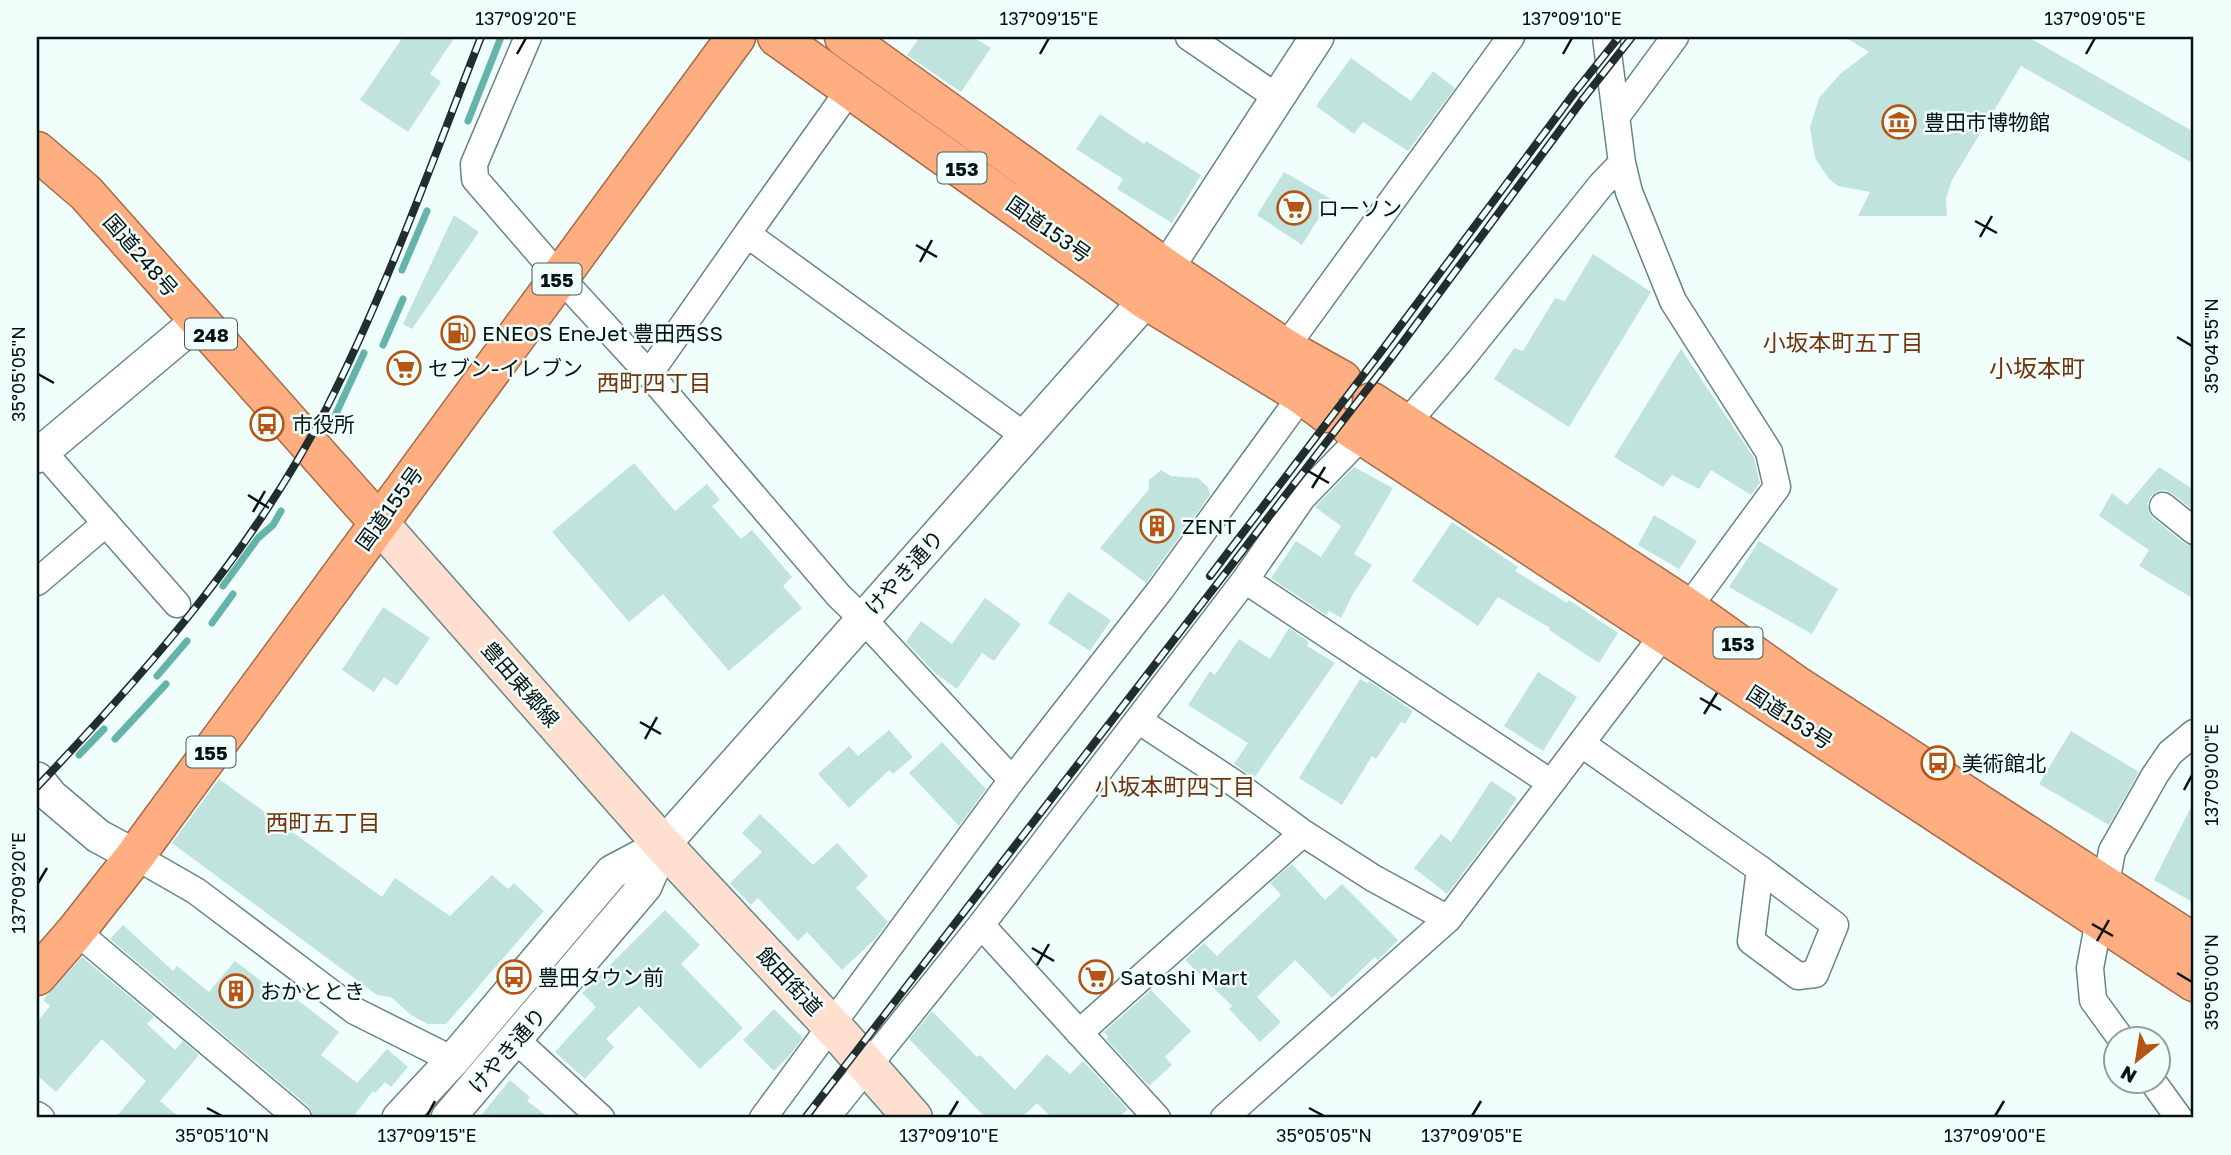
<svg xmlns="http://www.w3.org/2000/svg" width="2231" height="1155" viewBox="0 0 2231 1155" font-family="'Golos Text','Noto Sans JP',sans-serif">
	<style>
		.lines { fill: none; stroke-linecap: round; stroke-linejoin: round }
		.stream { stroke: #64b4ab; stroke-width: 7 }
		.building { fill: #c0e3de }
		.minor-casing { stroke: #658682; stroke-width: 29 }
		.tertiary-casing { stroke: #658682; stroke-width: 36 }
		.secondary-casing { stroke: #658682; stroke-width: 41 }
		.trunk-casing { stroke: #a86a46; stroke-width: 41 }
		.minor { stroke: #fff; stroke-width: 26 }
		.tertiary { stroke: #fff; stroke-width: 33 }
		.secondary { stroke: #ffe0d0; stroke-width: 38 }
		.trunk { stroke: #ffae82; stroke-width: 38 }
		.rail-casing { stroke: #222e2d; stroke-width: 8 }
		.rail { stroke: #f0fffc; stroke-width: 5; stroke-dasharray: 16; stroke-linecap: butt }
		.ticks { fill: none; stroke: #061211; stroke-width: 2.5 }
		.labels { text-anchor: middle; dominant-baseline: central; stroke-width: 5; stroke-linejoin: round; paint-order: stroke }
		.shield { fill: #f0fffc; stroke: #4c5958; stroke-width: 2 }
		.shield-label { font-size: 19px; font-weight: bold; fill: #061211 }
		.poi-label { font-size: 21px; fill: #061211; stroke: #f0fffc; text-anchor: start }
		.street-label { font-size: 21px; fill: #061211; stroke: #f0fffc }
		.neighbourhood-label { font-size: 23px; fill: #71340c; stroke: #f0fffc }
		.quarter-label { font-size: 24px; fill: #71340c; stroke: #f0fffc }
		.neatline { fill: none; stroke: #061211; stroke-width: 2.5 }
		.ticks-label { font-size: 18px; text-anchor: middle; fill: #061211 }
	</style>
	<rect width="100%" height="100%" fill="#f0fffc"/>
	<g class="lines">
		<!-- stream -->
		<path class="stream" d="M 468,121 L 501,37
			M 402,270 L 427,211
			M 383,345 L 403,299
			M 333,420 L 364,353
			M 223,586 L 258,538 L 273,525 L 281,511
			M 212,623 L 233,594
			M 157,676 L 187,641
			M 115,739 L 166,684
			M 79,755 L 104,729"/>
	</g>
	<!-- building -->
	<path class="building" d="M 403,37 L 455,37 L 430,74 L 441,82 L 408,132 L 360,100 Z
		M 920,37 L 973,37 L 991,48 L 961,92 L 907,55 Z
		M 1845,37 L 2028,37 L 2194,132 L 2194,164 L 2021,66 L 1952,180 L 1946,199 L 1947,216 L 1858,216 L 1870,192 L 1838,186 L 1829,179 L 1815,158 L 1810,128 L 1819,98 L 1840,74 L 1869,52 Z
		M 1351,58 L 1411,101 L 1433,71 L 1455,88 L 1408,151 L 1363,122 L 1354,134 L 1316,106 Z
		M 1100,114 L 1144,144 L 1146,141 L 1201,175 L 1172,223 L 1117,189 L 1123,179 L 1076,149 Z
		M 1284,172 L 1331,199 L 1302,245 L 1257,215 Z
		M 454,215 L 479,232 L 412,329 L 403,324 Z
		M 1593,254 L 1651,292 L 1569,427 L 1494,379 L 1514,348 L 1523,351 L 1555,298 L 1565,301 Z
		M 1681,349 L 1754,458 L 1760,483 L 1751,495 L 1711,470 L 1699,489 L 1672,475 L 1663,487 L 1614,457 Z
		M 634,463 L 675,511 L 707,484 L 720,500 L 712,506 L 741,539 L 752,530 L 792,577 L 783,586 L 802,608 L 729,671 L 663,594 L 629,622 L 552,532 Z
		M 1354,467 L 1393,488 L 1354,554 L 1372,565 L 1353,594 L 1341,618 L 1329,611 L 1326,615 L 1271,578 L 1296,541 L 1321,557 L 1341,526 L 1315,507 Z
		M 2159,467 L 2194,490 L 2194,511 L 2173,494 L 2165,490 L 2157,492 L 2151,496 L 2147,504 L 2149,512 L 2153,518 L 2184,543 L 2194,546 L 2194,599 L 2139,566 L 2149,550 L 2099,516 L 2112,493 L 2127,505 Z
		M 1161,470 L 1171,476 L 1198,478 L 1208,487 L 1210,495 L 1146,583 L 1100,548 L 1149,489 L 1149,480 Z
		M 1654,515 L 1697,541 L 1679,569 L 1638,545 Z
		M 1452,522 L 1518,567 L 1515,571 L 1567,603 L 1569,600 L 1618,633 L 1599,663 L 1549,630 L 1550,628 L 1498,597 L 1478,626 L 1412,581 Z
		M 1759,541 L 1838,589 L 1812,634 L 1729,587 Z
		M 1068,592 L 1111,620 L 1090,651 L 1048,623 Z
		M 985,598 L 1021,624 L 994,661 L 982,653 L 957,689 L 935,673 L 906,642 L 921,621 L 952,644 Z
		M 383,607 L 430,638 L 397,686 L 384,677 L 374,692 L 342,670 Z
		M 1289,628 L 1309,642 L 1307,646 L 1335,663 L 1254,778 L 1234,764 L 1248,743 L 1188,705 L 1210,671 L 1215,675 L 1239,639 L 1270,659 Z
		M 1538,672 L 1577,697 L 1543,751 L 1504,726 Z
		M 1360,679 L 1367,683 L 1369,681 L 1413,711 L 1405,724 L 1401,722 L 1376,759 L 1372,756 L 1342,805 L 1299,778 Z
		M 889,730 L 913,757 L 893,774 L 889,770 L 849,808 L 818,774 L 849,746 L 858,756 Z
		M 2071,731 L 2139,772 L 2109,825 L 2039,784 Z
		M 942,742 L 986,789 L 959,826 L 909,773 Z
		M 219,779 L 382,897 L 395,878 L 450,916 L 492,875 L 508,889 L 514,883 L 544,911 L 446,1024 L 428,1024 L 411,1015 L 391,997 L 377,995 L 172,843 Z
		M 1491,781 L 1517,798 L 1500,824 L 1447,894 L 1414,868 L 1441,834 L 1451,842 Z
		M 2194,801 L 2194,903 L 2154,880 Z
		M 760,814 L 813,865 L 837,843 L 868,876 L 856,888 L 888,922 L 875,939 L 842,970 L 807,932 L 798,941 L 758,898 L 751,905 L 730,883 L 762,852 L 742,833 Z
		M 1292,864 L 1325,900 L 1342,884 L 1398,940 L 1378,960 L 1375,957 L 1332,998 L 1295,960 L 1257,997 L 1281,1022 L 1260,1042 L 1229,1009 L 1232,1006 L 1185,960 L 1204,943 L 1217,956 L 1281,895 L 1270,883 Z
		M 665,910 L 700,945 L 681,964 L 743,1028 L 700,1069 L 639,1006 L 606,1039 L 614,1047 L 585,1079 L 555,1052 L 596,1007 L 582,993 Z
		M 123,925 L 173,971 L 177,966 L 209,992 L 235,961 L 265,984 L 268,981 L 284,994 L 286,991 L 339,1032 L 321,1055 L 357,1083 L 387,1049 L 408,1067 L 391,1087 L 385,1082 L 375,1093 L 373,1091 L 352,1118 L 313,1118 L 312,1112 L 308,1106 L 110,939 Z
		M 82,957 L 154,1017 L 147,1024 L 175,1050 L 183,1041 L 199,1055 L 160,1101 L 180,1118 L 115,1118 L 146,1081 L 102,1039 L 56,1092 L 37,1075 L 37,1022 L 50,1006 L 43,1000 Z
		M 1151,990 L 1191,1031 L 1165,1057 L 1172,1065 L 1149,1086 L 1106,1039 L 1108,1037 L 1104,1032 Z
		M 774,1009 L 803,1038 L 790,1055 L 774,1071 L 743,1040 Z
		M 932,1011 L 977,1057 L 980,1055 L 1015,1090 L 1047,1054 L 1070,1074 L 1083,1061 L 1128,1109 L 1118,1118 L 1052,1118 L 1037,1103 L 1021,1118 L 986,1118 L 909,1039 Z
		M 510,1080 L 530,1097 L 527,1101 L 550,1118 L 479,1118 Z"/>
	<g class="lines">
		<defs>
			<path id="minor" d="M 528,37 L 474,164 L 475,179 L 559,276 L 649,374 L 839,596 L 863,619 L 1012,780 L 1161,589 L 1302,395
				M 1189,37 L 1278,98
				M 1606,37 L 1622,163 L 1629,192 L 1673,301 L 1769,452 L 1777,487 L 1688,608
				M 1616,117 L 1675,37
				M 747,234 L 850,89
				M 1285,348 L 1511,37
				M 649,374 L 747,234 L 1025,436
				M 1406,424 L 1459,362 L 1601,185 L 1622,163
				M 37,445 L 177,604
				M 2163,506 L 2194,531
				M 1245,580 L 1551,783
				M 37,582 L 106,523
				M 1138,720 L 1240,787 L 1303,833 L 1373,878 L 1448,919
				M 1582,744 L 1760,869 L 1835,925 L 1815,974 L 1798,976 L 1751,941 L 1760,869
				M 135,856 L 196,891 L 355,1011 L 453,1060
				M 981,925 L 1157,1118
				M 76,931 L 298,1118
				M 1079,1033 L 1303,833
				M 516,1040 L 601,1118
				M 2122,1040 L 2093,1000 L 2090,968 L 2112,851 L 2155,775 L 2170,753 L 2194,733
				M 2153,1082 L 2179,1118
				M 37,1115 L 41,1118
				M 763,1118 L 1012,780
				M 826,1118 L 981,925 L 1245,580 L 1302,498 L 1363,435
				M 1224,1118 L 1448,919 L 1664,634"/>
			<path id="tertiary" d="M 37,456 L 199,320
				M 37,779 L 51,796 L 98,836 L 135,856
				M 399,1118 L 453,1060 L 612,872 L 663,845
				M 448,1118 L 645,886 L 663,845 L 1146,300 L 1317,37"/>
			<path id="secondary" d="M 379,523 L 663,845 L 843,1038 L 913,1118"/>
			<path id="trunk" d="M 777,37 L 1146,300 L 1302,395 L 1326,413
				M 844,37 L 1167,269 L 1285,348 L 1342,380
				M 37,151 L 86,193 L 379,523
				M 1372,402 L 1688,608 L 1796,685 L 2194,943
				M 1351,428 L 2194,982
				M 37,976 L 76,931 L 135,856 L 736,37"/>
		</defs>
		<!-- minor casing -->
		<use href="#minor" class="minor-casing"/>
		<!-- tertiary casing -->
		<use href="#tertiary" class="tertiary-casing"/>
		<!-- secondary casing -->
		<use href="#secondary" class="secondary-casing"/>
		<!-- trunk casing -->
		<use href="#trunk" class="trunk-casing"/>
		<!-- minor -->
		<use href="#minor" class="minor"/>
		<!-- tertiary -->
		<use href="#tertiary" class="tertiary"/>
		<!-- secondary -->
		<use href="#secondary" class="secondary"/>
		<!-- trunk -->
		<use href="#trunk" class="trunk"/>
		<defs>
			<path id="rail" d="M 1210,576 L 1380,353 L 1575,92 L 1619,37
				M 37,787 C 147,671 252,552 326,409 C 387,289 432,162 481,37
				M 805,1118 L 1389,361 L 1583,99 L 1632,37"/>
		</defs>
		<!-- rail casing -->
		<use href="#rail" class="rail-casing"/>
		<!-- rail -->
		<use href="#rail" class="rail"/>
	</g>
	<!-- ticks -->
	<path class="ticks" d="M 517,54 L 526,38M 1040,54 L 1049,38M 1563,54 L 1572,38M 2086,54 L 2095,38M 1975,221 L 1997,233M 1980,237 L 1992,216M 916,245 L 937,257M 920,262 L 932,240M 2177,337 L 2192,346M 38,374 L 54,383M 1308,471 L 1329,483M 1312,488 L 1325,467M 248,495 L 269,508M 253,512 L 265,491M 1700,698 L 1721,710M 1704,714 L 1717,693M 640,722 L 661,734M 645,739 L 657,717M 2184,790 L 2192,775M 38,883 L 47,868M 2092,924 L 2113,936M 2097,941 L 2109,920M 1032,948 L 1054,961M 1037,965 L 1049,944M 2177,973 L 2192,982M 207,1108 L 222,1116M 1309,1108 L 1324,1116M 427,1116 L 435,1101M 949,1116 L 958,1101M 1472,1116 L 1481,1101M 1995,1116 L 2004,1101"/>
	<!-- icons -->
	<defs>
		<symbol id="museum-ring" viewBox="-11 -11 22 22"><circle r="9.5" fill="#f0fffc" stroke="#b65414" stroke-width="1.5"/><path d="M0-6L6-3V-2H-6V-3ZM-5-1h2V3h-2ZM-1-1h2V3h-2ZM3-1h2V3H3ZM-6 4H6V6H-6Z" fill="#b65414"/></symbol>
		<symbol id="supermarket-ring" viewBox="-11 -11 22 22"><circle r="9.5" fill="#f0fffc" stroke="#b65414" stroke-width="1.5"/><path d="M-6-5.5h2.5l.6 2H6L4.5 2H-2.5L-4.4-4H-6ZM-1.5 3.2a1.3 1.3 0 1 0 .1 0ZM3 3.2a1.3 1.3 0 1 0 .1 0Z" fill="#b65414"/></symbol>
		<symbol id="fuel-ring" viewBox="-11 -11 22 22"><circle r="9.5" fill="#f0fffc" stroke="#b65414" stroke-width="1.5"/><path d="M-5.5-6h7V0h2V4h1.3V-2.5L3-4.5l.8-.8L6-3V5H2.5V1h-1V6h-7ZM-4.2-4.7v3.2H.2V-4.7Z" fill="#b65414"/></symbol>
		<symbol id="bus-ring" viewBox="-11 -11 22 22"><circle r="9.5" fill="#f0fffc" stroke="#b65414" stroke-width="1.5"/><path d="M-5-6H5V4H4V6H2V4H-2V6H-4V4H-5ZM-3.5-4V0h7V-4ZM-3.5 1.2v1.5H-2V1.2ZM2 1.2v1.5H3.5V1.2Z" fill="#b65414"/></symbol>
		<symbol id="building-ring" viewBox="-11 -11 22 22"><circle r="9.5" fill="#f0fffc" stroke="#b65414" stroke-width="1.5"/><path d="M-4-6H4V6H1V3H-1V6H-4ZM-2.5-4.3h1.7v1.8h-1.7ZM.8-4.3h1.7v1.8H.8ZM-2.5-1h1.7V.8h-1.7ZM.8-1h1.7V.8H.8Z" fill="#b65414"/></symbol>
	</defs>
	<g fill-rule="evenodd">
		<use href="#museum-ring" x="1880" y="103" width="38" height="38"/>
		<use href="#supermarket-ring" x="1275" y="189" width="38" height="38"/>
		<use href="#fuel-ring" x="439" y="314" width="38" height="38"/>
		<use href="#supermarket-ring" x="385" y="349" width="38" height="38"/>
		<use href="#bus-ring" x="248" y="405" width="38" height="38"/>
		<use href="#building-ring" x="1138" y="507" width="38" height="38"/>
		<use href="#bus-ring" x="1919" y="744" width="38" height="38"/>
		<use href="#bus-ring" x="495" y="958" width="38" height="38"/>
		<use href="#supermarket-ring" x="1077" y="958" width="38" height="38"/>
		<use href="#building-ring" x="217" y="972" width="38" height="38"/>
	</g>
	<g class="labels">
		<!-- shield labels -->
		<g class="shield">
			<rect x="937.5" y="152.5" width="49" height="31" rx="5"/>
			<rect x="532.5" y="263.5" width="49" height="31" rx="5"/>
			<rect x="185" y="318.5" width="52" height="31" rx="5"/>
			<rect x="1713.5" y="627.5" width="49" height="31" rx="5"/>
			<rect x="186.5" y="736.5" width="49" height="31" rx="5"/>
		</g>
		<g class="shield-label">
			<text x="962" y="168">153</text>
			<text x="557" y="279">155</text>
			<text x="211" y="334">248</text>
			<text x="1738" y="643">153</text>
			<text x="211" y="752">155</text>
		</g>
		<!-- poi labels -->
		<g class="poi-label">
			<text x="1924" y="122">豊田市博物館</text>
			<text x="1318" y="208">ローソン</text>
			<text x="482" y="333">ENEOS EneJet 豊田西SS</text>
			<text x="428" y="368">セブン-イレブン</text>
			<text x="292" y="424">市役所</text>
			<text x="1182" y="526">ZENT</text>
			<text x="1962" y="763">美術館北</text>
			<text x="538" y="977">豊田タウン前</text>
			<text x="1120" y="977">Satoshi Mart</text>
			<text x="260" y="991">おかととき</text>
		</g>
		<!-- street labels -->
		<g class="street-label">
			<text transform="translate(1049 229) rotate(35)">国道153号</text>
			<text transform="translate(141 255) rotate(49)">国道248号</text>
			<text transform="translate(389 508) rotate(-54)">国道155号</text>
			<text transform="translate(904 572) rotate(-48)">けやき通り</text>
			<text transform="translate(521 684) rotate(49)">豊田東郷線</text>
			<text transform="translate(1790 717) rotate(33)">国道153号</text>
			<text transform="translate(790 981) rotate(47)">飯田街道</text>
			<text transform="translate(507 1050) rotate(-49)">けやき通り</text>
		</g>
		<!-- neighbourhood labels -->
		<g class="neighbourhood-label">
			<text x="1843" y="342">小坂本町五丁目</text>
			<text x="654" y="382">西町四丁目</text>
			<text x="1175" y="786">小坂本町四丁目</text>
			<text x="323" y="822">西町五丁目</text>
		</g>
		<!-- quarter labels -->
		<g class="quarter-label">
			<text x="2037" y="367">小坂本町</text>
		</g>
	</g>
	<!-- border -->
	<rect width="2231" height="1155" fill="none" stroke="#f0fffc" stroke-width="77"/>
	<!-- north arrow -->
	<g transform="translate(2137 1060) rotate(210)"><circle r="33" fill="#f0fffc" stroke="#92a09e" stroke-width="2"/>
	<path d="M0-5L12 26L0 18L-12 26Z" fill="#b65414"/>
	<text y="-10" font-size="19" font-weight="bold" text-anchor="middle" fill="#061211">N</text>
	</g>
	<rect x="38" y="38" width="2154" height="1078" class="neatline"/>
	<g class="ticks-label">
		<text x="526" y="25">137°09'20"E</text>
		<text x="1049" y="25">137°09'15"E</text>
		<text x="1572" y="25">137°09'10"E</text>
		<text x="2095" y="25">137°09'05"E</text>
		<text transform="translate(2212 346) rotate(-90)" y="6">35°04'55"N</text>
		<text transform="translate(19 374) rotate(-90)" y="6">35°05'05"N</text>
		<text transform="translate(2212 775) rotate(-90)" y="6">137°09'00"E</text>
		<text transform="translate(19 883) rotate(-90)" y="6">137°09'20"E</text>
		<text transform="translate(2212 982) rotate(-90)" y="6">35°05'00"N</text>
		<text x="222" y="1142">35°05'10"N</text>
		<text x="427" y="1142">137°09'15"E</text>
		<text x="949" y="1142">137°09'10"E</text>
		<text x="1324" y="1142">35°05'05"N</text>
		<text x="1472" y="1142">137°09'05"E</text>
		<text x="1995" y="1142">137°09'00"E</text>
	</g>
</svg>
